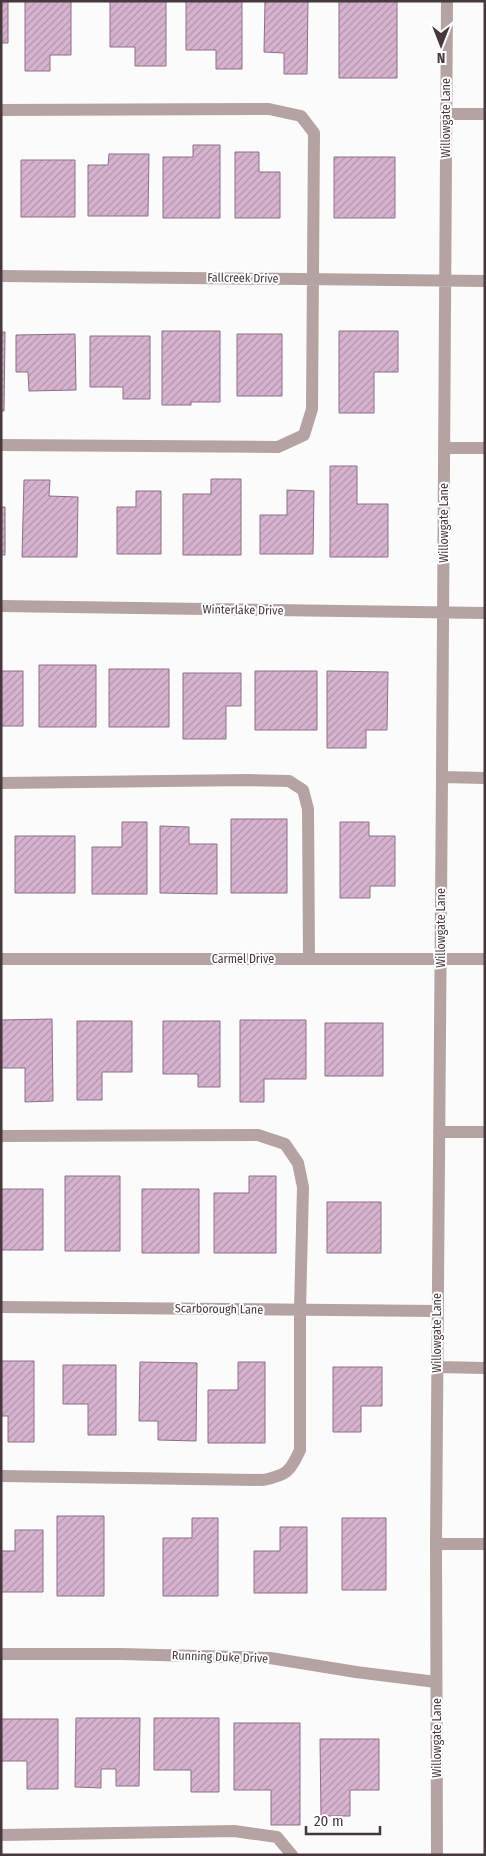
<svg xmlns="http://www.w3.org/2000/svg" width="486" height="1856" viewBox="0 0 486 1856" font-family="'Fira Sans Condensed',sans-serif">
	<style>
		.building { fill: url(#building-hatch); stroke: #8b7085 }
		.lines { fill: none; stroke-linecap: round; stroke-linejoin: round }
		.minor { stroke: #b4a3a2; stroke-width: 12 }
		.labels { text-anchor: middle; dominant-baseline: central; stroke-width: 4; stroke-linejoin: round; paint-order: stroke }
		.street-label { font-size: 12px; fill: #47383d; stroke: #fff }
	</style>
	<defs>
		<pattern id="building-hatch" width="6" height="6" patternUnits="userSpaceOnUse" patternTransform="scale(1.25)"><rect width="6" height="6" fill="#d8b3d0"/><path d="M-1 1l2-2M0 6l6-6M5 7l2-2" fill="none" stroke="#b193aa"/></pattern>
	</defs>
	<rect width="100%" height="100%" fill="#fbfbfb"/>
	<!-- building -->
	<path class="building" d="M 1,1 L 8,1 L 8,43 L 1,43 Z
		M 25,1 L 71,1 L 71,55 L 50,55 L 50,71 L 25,71 Z
		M 110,1 L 166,1 L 166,66 L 135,66 L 135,47 L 110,47 Z
		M 186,1 L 242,1 L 242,69 L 216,69 L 216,50 L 186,50 Z
		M 265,1 L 308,1 L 307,74 L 284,74 L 284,53 L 264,52 Z
		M 339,1 L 397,1 L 397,78 L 339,78 Z
		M 193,145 L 220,145 L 220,218 L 163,218 L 163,157 L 193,157 Z
		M 235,152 L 259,152 L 259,172 L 280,172 L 280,218 L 235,218 Z
		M 109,154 L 149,154 L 148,216 L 88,216 L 88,165 L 108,165 Z
		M 334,157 L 395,157 L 395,218 L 334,218 Z
		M 21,160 L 75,160 L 75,217 L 21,217 Z
		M 162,331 L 220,331 L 220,402 L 191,402 L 191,405 L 162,405 Z
		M 339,331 L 398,331 L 398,372 L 374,372 L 374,413 L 339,413 Z
		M 1,332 L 5,332 L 4,411 L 1,411 Z
		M 75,334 L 76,390 L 29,391 L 28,372 L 16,372 L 16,335 Z
		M 237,334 L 282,334 L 282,396 L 237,396 Z
		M 90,336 L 150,336 L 150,399 L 123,399 L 123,387 L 90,387 Z
		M 330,466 L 357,466 L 357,504 L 388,504 L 388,557 L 330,557 Z
		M 211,479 L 241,479 L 241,555 L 183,555 L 183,494 L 211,494 Z
		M 24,480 L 50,480 L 49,496 L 78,497 L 77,557 L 22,557 Z
		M 287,490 L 314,491 L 313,554 L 260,554 L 260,515 L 287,515 Z
		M 136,491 L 161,491 L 161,554 L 117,554 L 117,507 L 136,507 Z
		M 1,507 L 5,507 L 5,555 L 1,555 Z
		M 39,665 L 96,665 L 96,727 L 39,727 Z
		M 109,669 L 169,669 L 169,727 L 109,727 Z
		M 1,671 L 23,671 L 23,726 L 1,726 Z
		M 255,671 L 317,671 L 317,730 L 255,730 Z
		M 327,671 L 388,672 L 387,730 L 366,730 L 366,748 L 327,748 Z
		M 183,673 L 241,673 L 241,706 L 226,706 L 226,739 L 183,739 Z
		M 231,819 L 287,819 L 287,893 L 231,893 Z
		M 122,822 L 147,822 L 147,894 L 92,894 L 92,847 L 122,847 Z
		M 340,822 L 369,822 L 369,836 L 395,836 L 395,886 L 370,886 L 370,898 L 340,898 Z
		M 160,826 L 189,827 L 189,844 L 217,844 L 217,894 L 160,893 Z
		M 15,836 L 75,836 L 75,893 L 15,893 Z
		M 52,1019 L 53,1101 L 25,1102 L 25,1068 L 1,1068 L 1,1020 Z
		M 240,1020 L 306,1020 L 306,1079 L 264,1079 L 264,1102 L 240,1102 Z
		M 77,1021 L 132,1021 L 132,1072 L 102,1072 L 102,1100 L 77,1100 Z
		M 163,1021 L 220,1021 L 220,1087 L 198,1087 L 198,1074 L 163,1074 Z
		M 325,1023 L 383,1023 L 383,1076 L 325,1076 Z
		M 65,1176 L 120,1176 L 120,1251 L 65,1251 Z
		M 249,1176 L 276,1176 L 276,1253 L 214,1253 L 214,1193 L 249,1193 Z
		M 1,1189 L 43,1189 L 43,1250 L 1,1250 Z
		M 142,1189 L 199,1189 L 199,1253 L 142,1253 Z
		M 327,1202 L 381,1202 L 381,1253 L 327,1253 Z
		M 1,1361 L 34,1361 L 34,1442 L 8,1442 L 8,1416 L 1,1416 Z
		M 140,1362 L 197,1363 L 196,1441 L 158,1440 L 158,1421 L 139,1421 Z
		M 238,1362 L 265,1362 L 265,1443 L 208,1443 L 208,1390 L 238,1390 Z
		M 63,1365 L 116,1365 L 116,1435 L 88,1435 L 88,1404 L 63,1404 Z
		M 333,1367 L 382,1367 L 382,1406 L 361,1406 L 361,1432 L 333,1432 Z
		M 57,1516 L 104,1516 L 104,1596 L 57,1596 Z
		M 192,1518 L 218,1518 L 218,1596 L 163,1596 L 163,1538 L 192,1538 Z
		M 342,1518 L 386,1518 L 386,1590 L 342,1590 Z
		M 280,1527 L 307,1527 L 307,1593 L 254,1593 L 254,1551 L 280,1551 Z
		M 15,1530 L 43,1530 L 43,1592 L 1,1592 L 1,1551 L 15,1551 Z
		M 76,1718 L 140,1718 L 139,1786 L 116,1786 L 116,1769 L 101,1769 L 101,1788 L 75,1787 Z
		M 154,1718 L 219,1718 L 219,1792 L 191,1792 L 191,1770 L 154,1770 Z
		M 1,1719 L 58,1719 L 58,1789 L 27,1789 L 27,1761 L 1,1761 Z
		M 234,1723 L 300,1723 L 300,1825 L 271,1825 L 271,1790 L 234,1790 Z
		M 320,1739 L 379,1739 L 379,1790 L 350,1790 L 350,1816 L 321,1816 Z"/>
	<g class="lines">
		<!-- minor -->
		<path class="minor" d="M 1,110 L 269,109 L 301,116 L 314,133 L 312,409 L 304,435 L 278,447 L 1,445
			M 446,114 L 485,114
			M 1,276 L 485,281
			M 444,448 L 485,448
			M 1,606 L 485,613
			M 442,777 L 485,778
			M 1,783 L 248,780 L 289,781 L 303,790 L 308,809 L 309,958
			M 1,959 L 485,959
			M 439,1132 L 485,1132
			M 1,1136 L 258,1135 L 285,1144 L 298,1163 L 303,1187 L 300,1310 L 300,1450 C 290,1472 287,1475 263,1480 L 1,1476
			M 1,1307 L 437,1311
			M 437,1367 L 485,1368
			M 436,1544 L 485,1544
			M 1,1654 L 121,1654 L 270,1658 L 356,1672 L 436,1682
			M 1,1835 L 234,1831 L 277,1837 L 292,1855
			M 437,1855 L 436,1544 L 442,777 L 447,1"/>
	</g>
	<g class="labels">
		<!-- street labels -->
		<g class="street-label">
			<text transform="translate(446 118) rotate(-90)">Willowgate Lane</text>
			<text transform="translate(243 278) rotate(1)">Fallcreek Drive</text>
			<text transform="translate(444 523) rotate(-90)">Willowgate Lane</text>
			<text transform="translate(243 610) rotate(1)">Winterlake Drive</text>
			<text transform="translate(441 928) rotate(-90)">Willowgate Lane</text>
			<text x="243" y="959">Carmel Drive</text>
			<text transform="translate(219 1309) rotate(1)">Scarborough Lane</text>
			<text transform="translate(437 1333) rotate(-90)">Willowgate Lane</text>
			<text transform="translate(220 1657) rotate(2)">Running Duke Drive</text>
			<text transform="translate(437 1738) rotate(-90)">Willowgate Lane</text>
		</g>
	</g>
	<!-- border -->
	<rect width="486" height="1856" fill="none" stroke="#47383d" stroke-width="5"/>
	<!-- north arrow -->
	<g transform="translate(441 45) rotate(180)" stroke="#ffffff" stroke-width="4" paint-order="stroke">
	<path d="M0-4L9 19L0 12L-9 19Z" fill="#47383d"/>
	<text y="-8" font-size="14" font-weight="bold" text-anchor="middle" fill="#47383d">N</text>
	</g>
	<!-- scale -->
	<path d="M306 1826v8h74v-8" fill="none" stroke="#47383d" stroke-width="2.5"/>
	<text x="314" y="1826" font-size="15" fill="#47383d" stroke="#ffffff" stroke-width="4" paint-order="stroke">20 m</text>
</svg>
